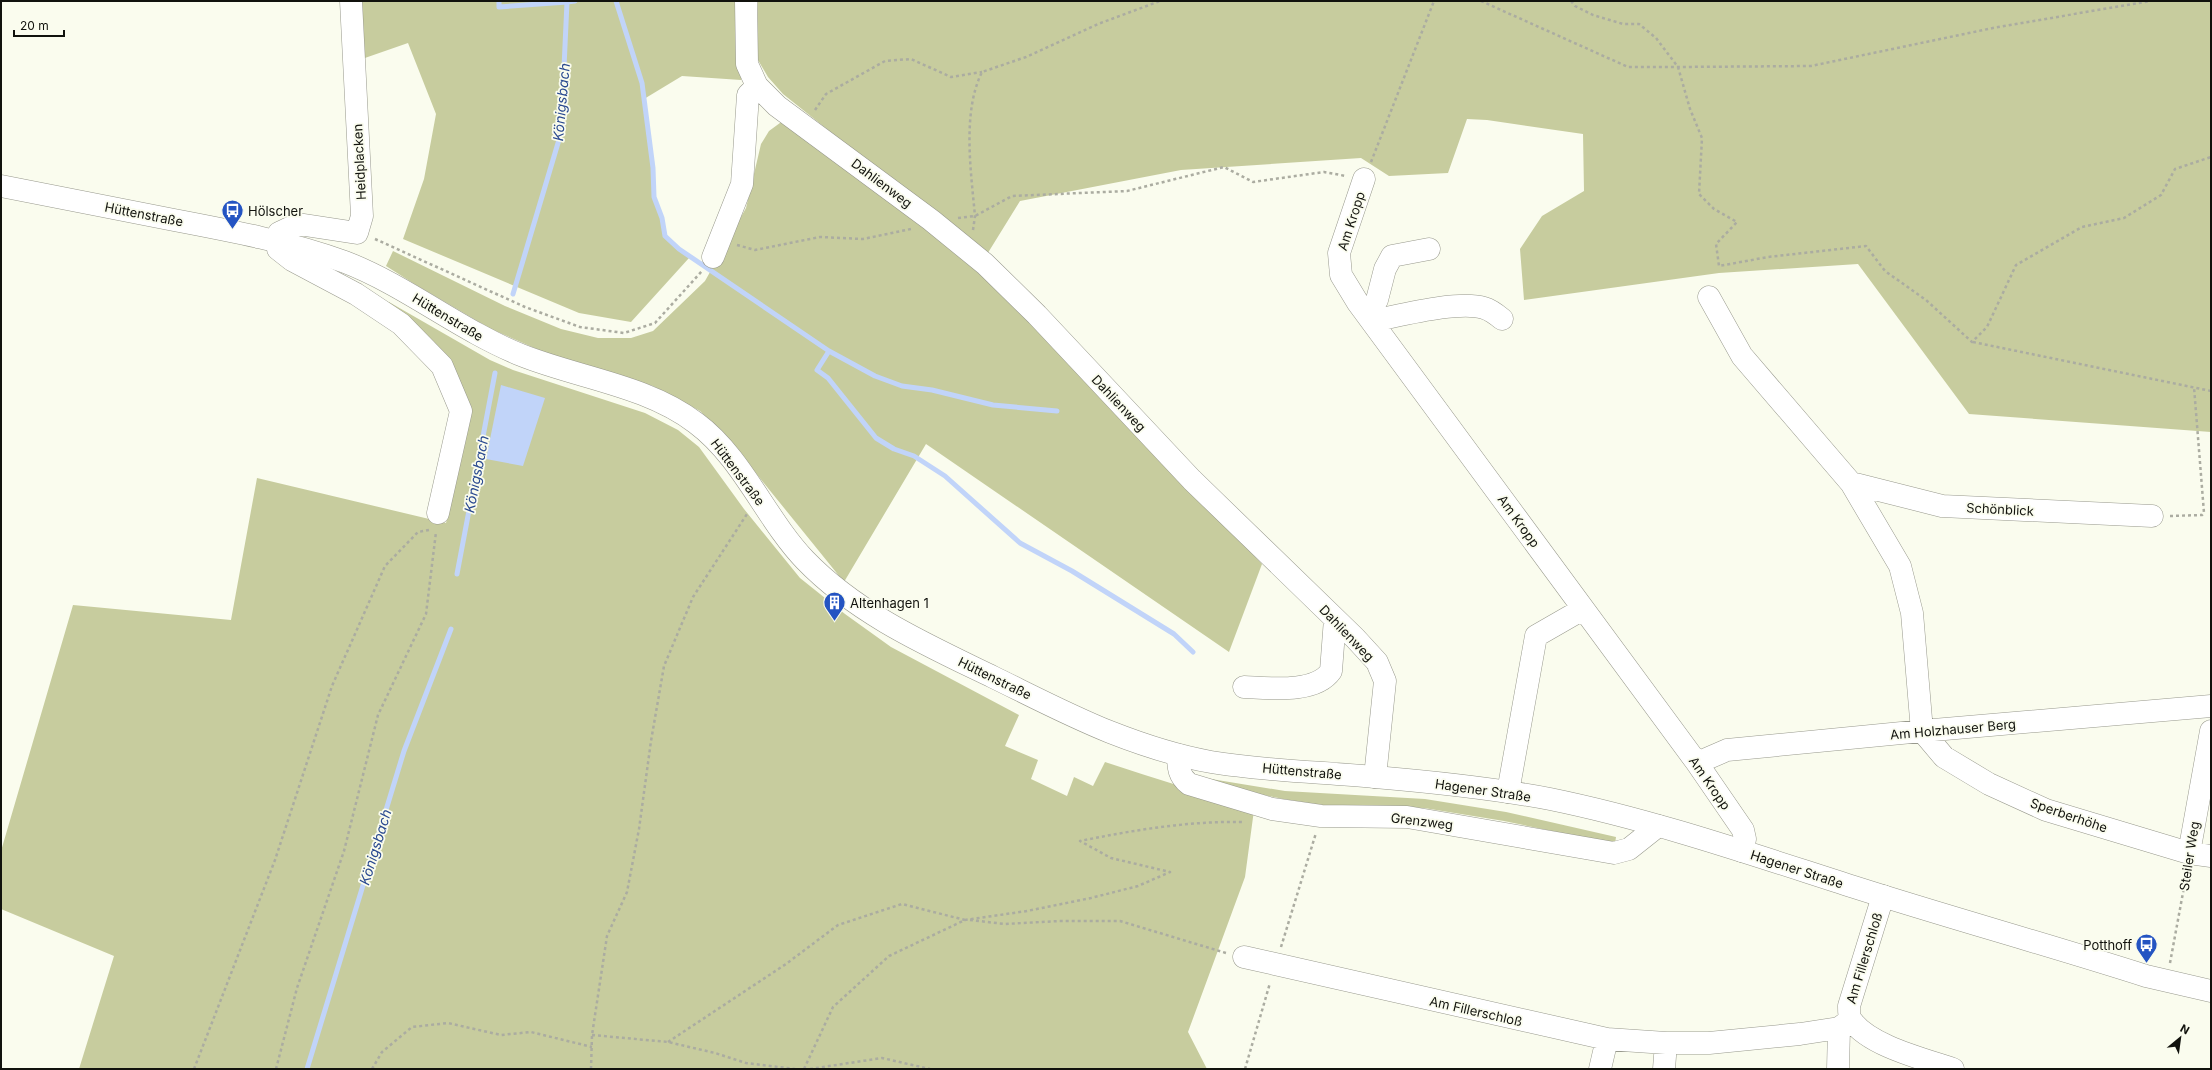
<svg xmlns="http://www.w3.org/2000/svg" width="2212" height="1070" viewBox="0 0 2212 1070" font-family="Inter,sans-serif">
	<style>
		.green { fill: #c7cc9e }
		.water { fill: #c1d4f9 }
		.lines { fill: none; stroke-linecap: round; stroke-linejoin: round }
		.stream { stroke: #c1d4f9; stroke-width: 5 }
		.minor-casing { stroke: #98998d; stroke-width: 23 }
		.major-casing { stroke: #98998d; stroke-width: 23 }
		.path { stroke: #abaca1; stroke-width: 2.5; stroke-dasharray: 3 3; stroke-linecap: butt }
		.minor { stroke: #fff; stroke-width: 22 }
		.major { stroke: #fff; stroke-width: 22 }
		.labels { text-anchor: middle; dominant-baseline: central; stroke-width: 3.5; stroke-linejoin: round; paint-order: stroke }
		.street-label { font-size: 13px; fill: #11120d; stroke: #fafcee }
		.poi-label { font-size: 13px; fill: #11120d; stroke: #fafcee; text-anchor: start }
		.water-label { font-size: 14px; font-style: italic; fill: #294990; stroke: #fafcee }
	</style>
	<rect width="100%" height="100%" fill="#fafcee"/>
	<!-- green -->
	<path class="green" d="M 360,1 L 739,1 L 741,80 L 682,76 L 644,99 L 653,168 L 654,197 L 662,218 L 665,236 L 689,258 L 631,322 L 579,313 L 403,239 L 424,179 L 436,114 L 408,43 L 362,59 Z
		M 758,1 L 2211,1 L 2211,432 L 1969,414 L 1858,264 L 1719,273 L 1524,300 L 1520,249 L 1542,216 L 1584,191 L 1583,134 L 1487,120 L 1467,119 L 1448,173 L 1389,176 L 1361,158 L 1181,170 L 1020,201 L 986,256 L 783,94 L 768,77 L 755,55 Z
		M 784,120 L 972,260 L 1262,564 L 1229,652 L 926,444 L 844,582 L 729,440 L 700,411 L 653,386 L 553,356 L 491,329 L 416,285 L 386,266 L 393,251 L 505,306 L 561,329 L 598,338 L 631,338 L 653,331 L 705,281 L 746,208 L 761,144 L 769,131 Z
		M 389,302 L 490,360 L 513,370 L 645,413 L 678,430 L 699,447 L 744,509 L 800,578 L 845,614 L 891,647 L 1019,715 L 1005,746 L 1038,760 L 1031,779 L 1067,796 L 1074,777 L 1093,786 L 1105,762 C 1155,779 1205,793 1254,810 L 1245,877 L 1188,1032 L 1207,1069 L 79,1069 L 114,956 L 1,909 L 1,851 L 73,605 L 231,620 L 257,478 L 446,523 L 470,411 L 387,305 Z
		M 1205,778 L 1285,791 L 1425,799 L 1506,812 L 1616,837 L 1615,844 L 1504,821 L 1424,808 L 1322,805 L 1283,799 L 1208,783 Z"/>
	<!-- water -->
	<path class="water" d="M 501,385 L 545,398 L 523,466 L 486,459 Z"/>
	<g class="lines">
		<!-- stream -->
		<path class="stream" d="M 499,1 L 499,7 L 567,2 L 561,133 L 513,294
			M 616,1 L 642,83 L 653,168 L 654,197 L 662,218 L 665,236 L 679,249 L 829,351 L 875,376 L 902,386 L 932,390 L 993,405 L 1057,411
			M 567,2 L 575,1
			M 829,351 L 817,370 L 828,378 L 876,438 L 894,449 L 914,456 L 945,476 L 1020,543 L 1072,571 L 1174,634 L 1193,652
			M 457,574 L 495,373
			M 307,1069 L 404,751 L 451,629"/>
		<defs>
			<path id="minor" d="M 351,1 L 362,216 L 357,233 L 298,224 L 279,233 L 278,249 L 292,260 L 356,294 L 401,324 L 442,366 L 461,411 L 438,513
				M 746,1 L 747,64 L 757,86 L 777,106 L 931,220 L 985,264 L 1037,315 L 1192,480 L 1355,638 L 1377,662 L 1385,681 L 1375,777
				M 1364,179 L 1339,253 L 1341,275 L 1358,303 L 1697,763 L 1743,830 L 1745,839 L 1742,851
				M 713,257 L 742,184 L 748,95 L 757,86
				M 1709,297 L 1742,356 L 1851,483 L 1900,566 L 1912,613 L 1922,731 L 1944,757 L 1989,784 L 2046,810 L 2189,853 L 2211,856
				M 1367,315 L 1377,300 L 1385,269 L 1392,256 L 1429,249
				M 1372,321 C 1399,316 1458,300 1484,308 C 1491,310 1496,314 1502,319
				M 1851,483 L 1942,506 L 2152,516
				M 1244,687 C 1269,688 1315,694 1331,671 L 1335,619
				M 1178,755 C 1178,768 1179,776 1189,784 L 1272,809 L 1321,816 L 1407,817 L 1614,853 L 1629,849 L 1658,826
				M 1697,763 L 1727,750 L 1922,731 L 2211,706
				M 1508,792 L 1536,636 L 1583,609
				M 2189,853 L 2211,731
				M 1883,896 L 1849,1006 C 1849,1011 1849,1018 1852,1021 C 1870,1046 1924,1059 1953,1069
				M 1244,957 L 1607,1039 L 1666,1043 L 1709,1043 L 1800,1034 L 1839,1028 L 1850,1020
				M 1600,1069 L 1607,1039
				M 1664,1069 L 1666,1043
				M 1838,1069 L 1839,1028"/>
			<path id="major" d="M 1,186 C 59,197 116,209 174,220 C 232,231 290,242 345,262 C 407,286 459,330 521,355 C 578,378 646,385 696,423 C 743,458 765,518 805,560 C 857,614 927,645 993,677 C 1032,696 1070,716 1110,732 C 1143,745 1177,756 1211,762 C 1265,771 1321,772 1375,777 C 1433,782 1492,788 1550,799 C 1653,820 1754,855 1854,887 C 1951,918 2049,945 2146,976 L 2211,991"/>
		</defs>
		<!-- minor casing -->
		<use href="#minor" class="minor-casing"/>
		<!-- major casing -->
		<use href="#major" class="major-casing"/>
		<!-- path -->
		<path class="path" d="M 1481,1 L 1628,67 L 1678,67 L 1811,66 L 1993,28 L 2150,1
			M 1571,1 L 1575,6 L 1593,15 L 1623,24 L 1639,24 L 1656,38 L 1678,67 L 1690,109 L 1702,138 L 1699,194 L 1714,209 L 1737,222 L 1716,244 L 1719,266 L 1768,257 L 1866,246 L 1885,271 L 1926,300 L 1972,342 L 1987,327 L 2016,265 L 2082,227 L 2124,218 L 2161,195 L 2175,169 L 2211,157
			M 815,110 L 826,94 L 885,61 L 911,59 L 951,77 L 982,72
			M 1371,162 L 1434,1
			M 958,218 L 975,216 L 1012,196 L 1127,191 L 1224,167 L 1253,182 L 1324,172 L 1346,176
			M 973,230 L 975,216 C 971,172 962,112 982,72 L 1026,57 L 1098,24 L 1160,1
			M 375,239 L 525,307 L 580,327 L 624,333 L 655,323 L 702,271
			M 737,245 L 755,250 L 820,237 L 863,239 L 911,229
			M 1973,342 L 2211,391
			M 2170,516 L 2202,515 L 2204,513 L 2194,387
			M 970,920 L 1005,924 L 1059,921 L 1120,921 L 1226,953
			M 1281,947 L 1316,833
			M 2170,963 L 2187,871
			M 592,1035 L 668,1042 L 715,1053 L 746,1063 L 795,1069
			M 668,1042 L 786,964 L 838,925 L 902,904 L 965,920
			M 194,1069 L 275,860 L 332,686 L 385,566 L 418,532 L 429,530
			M 276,1069 L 297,988 L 344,851 L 378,715 L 426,614 L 436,532
			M 372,1069 L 382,1052 L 412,1027 L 448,1023 L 501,1035 L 531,1032 L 592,1047
			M 591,1069 L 592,1035 L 607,936 L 627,892 L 639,829 L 651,741 L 664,666 L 693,597 L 747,514
			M 804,1069 L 833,1007 L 889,956 L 965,920 L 1027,911 L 1091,898 L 1138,886 L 1170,872 L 1111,858 L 1080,841 C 1134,830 1188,821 1243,822
			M 810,1069 L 882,1058 L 930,1069
			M 1245,1069 L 1270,983"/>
		<!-- minor -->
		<use href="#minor" class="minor"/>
		<!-- major -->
		<use href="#major" class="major"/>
	</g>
	<!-- icons -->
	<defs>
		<symbol id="bus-pin" viewBox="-11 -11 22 30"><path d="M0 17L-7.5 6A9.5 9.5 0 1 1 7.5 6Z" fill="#2454c2" stroke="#fafcee"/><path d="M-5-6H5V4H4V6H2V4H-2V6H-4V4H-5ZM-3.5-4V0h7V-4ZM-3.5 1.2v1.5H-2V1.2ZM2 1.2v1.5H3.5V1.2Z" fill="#fff"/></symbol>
		<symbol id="building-pin" viewBox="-11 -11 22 30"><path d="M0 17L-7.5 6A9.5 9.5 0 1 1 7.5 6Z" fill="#2454c2" stroke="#fafcee"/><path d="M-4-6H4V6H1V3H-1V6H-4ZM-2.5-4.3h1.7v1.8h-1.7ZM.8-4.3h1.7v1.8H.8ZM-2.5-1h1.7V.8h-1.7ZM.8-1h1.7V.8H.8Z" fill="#fff"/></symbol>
	</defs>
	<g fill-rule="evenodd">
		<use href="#bus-pin" x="220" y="198" width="25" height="34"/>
		<use href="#building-pin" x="822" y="590" width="25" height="34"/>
		<use href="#bus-pin" x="2134" y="932" width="25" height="34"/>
	</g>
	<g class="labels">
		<!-- street labels -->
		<g class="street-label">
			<text transform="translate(359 162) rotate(-93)">Heidplacken</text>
			<text transform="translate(882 183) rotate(37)">Dahlienweg</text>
			<text transform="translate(144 214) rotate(11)">Hüttenstraße</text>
			<text transform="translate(1351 221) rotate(-72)">Am Kropp</text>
			<text transform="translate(448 317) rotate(31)">Hüttenstraße</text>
			<text transform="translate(1119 403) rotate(47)">Dahlienweg</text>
			<text transform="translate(738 472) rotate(53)">Hüttenstraße</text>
			<text transform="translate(2000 509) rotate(3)">Schönblick</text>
			<text transform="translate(1519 521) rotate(54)">Am Kropp</text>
			<text transform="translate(1347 633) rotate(46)">Dahlienweg</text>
			<text transform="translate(995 678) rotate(26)">Hüttenstraße</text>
			<text transform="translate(1953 729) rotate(-5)">Am Holzhauser Berg</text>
			<text transform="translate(1302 771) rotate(5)">Hüttenstraße</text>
			<text transform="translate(1710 783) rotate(55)">Am Kropp</text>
			<text transform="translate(1483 790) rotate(8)">Hagener Straße</text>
			<text transform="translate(2069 815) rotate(19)">Sperberhöhe</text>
			<text transform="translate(1422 821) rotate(7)">Grenzweg</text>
			<text transform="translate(2189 856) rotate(-81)">Steiler Weg</text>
			<text transform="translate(1797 869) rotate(18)">Hagener Straße</text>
			<text transform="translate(1864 958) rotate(-73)">Am Fillerschloß</text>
			<text transform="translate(1476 1011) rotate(13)">Am Fillerschloß</text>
		</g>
		<!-- poi labels -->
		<g class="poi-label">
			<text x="248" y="211">Hölscher</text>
			<text x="850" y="603">Altenhagen 1</text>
			<text x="2132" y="945" text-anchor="end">Potthoff</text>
		</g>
		<!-- water labels -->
		<g class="water-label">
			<text transform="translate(561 102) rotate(-85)">Königsbach</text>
			<text transform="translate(476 474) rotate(-79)">Königsbach</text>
			<text transform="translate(375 847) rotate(-73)">Königsbach</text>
		</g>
	</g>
	<!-- border -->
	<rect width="2212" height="1070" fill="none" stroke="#11120d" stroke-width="4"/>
	<!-- north arrow -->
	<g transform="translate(2180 1038) rotate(29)" stroke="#fafcee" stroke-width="3" paint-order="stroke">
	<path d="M0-3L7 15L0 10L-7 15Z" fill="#11120d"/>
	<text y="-6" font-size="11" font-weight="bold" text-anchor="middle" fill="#11120d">N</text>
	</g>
	<!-- scale -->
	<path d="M14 30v6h50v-6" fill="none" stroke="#11120d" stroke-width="2"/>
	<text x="20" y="30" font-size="12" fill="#11120d" stroke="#fafcee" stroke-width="3" paint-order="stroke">20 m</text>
</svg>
